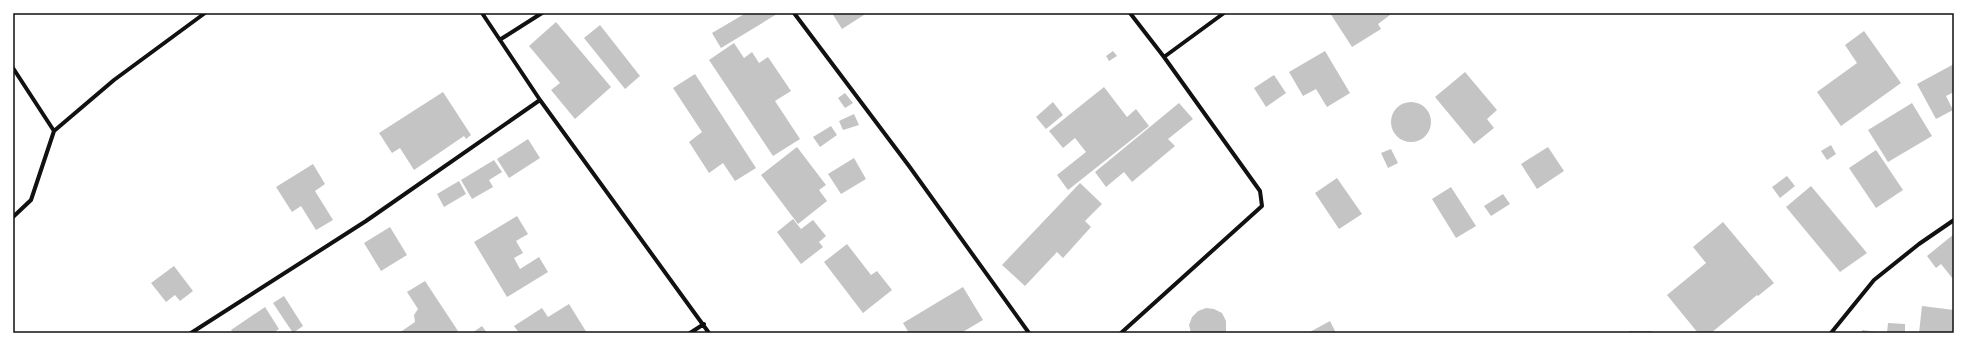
<svg xmlns="http://www.w3.org/2000/svg" width="1967" height="346" viewBox="0 0 1967 346" font-family="'Space Grotesk',sans-serif">
	<style>
		.building { fill: #c4c4c4 }
		.lines { fill: none; stroke-linecap: round; stroke-linejoin: round }
		.minor { stroke: #111; stroke-width: 4 }
		.neatline { fill: none; stroke: #111; stroke-width: 1.5 }
	</style>
	<rect width="100%" height="100%" fill="#fff"/>
	<!-- building -->
	<path class="building" d="M 746,13 L 777,14 L 721,48 L 712,33 Z
		M 832,13 L 867,13 L 842,29 Z
		M 1330,13 L 1389,13 L 1390,15 L 1378,24 L 1381,29 L 1352,47 Z
		M 556,22 L 611,87 L 575,119 L 551,90 L 560,83 L 529,46 Z
		M 600,25 L 640,76 L 625,89 L 584,38 Z
		M 1864,31 L 1901,83 L 1841,126 L 1817,92 L 1857,63 L 1845,45 Z
		M 734,43 L 744,58 L 752,52 L 759,63 L 768,57 L 791,91 L 775,101 L 800,139 L 773,156 L 709,60 Z
		M 1113,51 L 1117,56 L 1109,61 L 1106,56 Z
		M 1325,51 L 1350,93 L 1327,107 L 1316,89 L 1303,96 L 1289,72 Z
		M 1954,64 L 1954,92 L 1946,96 L 1953,110 L 1936,119 L 1917,84 Z
		M 1465,72 L 1497,110 L 1487,119 L 1494,128 L 1474,144 L 1435,97 Z
		M 695,74 L 756,168 L 735,181 L 723,163 L 709,173 L 689,142 L 702,132 L 673,88 Z
		M 1274,75 L 1286,93 L 1266,107 L 1254,88 Z
		M 1104,87 L 1127,117 L 1136,109 L 1149,126 L 1068,190 L 1057,175 L 1086,152 L 1075,138 L 1063,148 L 1049,131 Z
		M 443,92 L 471,135 L 466,139 L 464,136 L 414,170 L 400,148 L 392,153 L 379,133 Z
		M 845,93 L 853,103 L 845,108 L 838,98 Z
		M 1053,102 L 1063,115 L 1046,129 L 1036,117 Z
		M1391 122a20 20 0 1 1 40 0a20 20 0 1 1-40 0Z
		M 1179,103 L 1193,119 L 1168,139 L 1175,146 L 1132,182 L 1124,172 L 1106,187 L 1095,172 Z
		M 1912,103 L 1932,136 L 1888,162 L 1868,130 Z
		M 854,114 L 859,125 L 843,130 L 839,121 Z
		M 831,126 L 837,135 L 820,147 L 813,137 Z
		M 528,139 L 540,158 L 509,178 L 497,159 Z
		M 1831,145 L 1836,154 L 1827,160 L 1821,151 Z
		M 797,147 L 826,185 L 819,190 L 827,201 L 798,224 L 761,175 Z
		M 1548,147 L 1564,171 L 1537,189 L 1521,164 Z
		M 1391,149 L 1398,163 L 1388,168 L 1381,153 Z
		M 1876,150 L 1903,190 L 1876,208 L 1849,168 Z
		M 854,158 L 866,179 L 841,194 L 828,174 Z
		M 494,160 L 502,172 L 489,180 L 493,187 L 472,199 L 461,180 Z
		M 313,164 L 325,184 L 315,191 L 333,220 L 316,230 L 301,206 L 292,212 L 276,187 Z
		M 1787,176 L 1795,186 L 1780,198 L 1772,187 Z
		M 1337,178 L 1362,214 L 1339,229 L 1315,193 Z
		M 459,181 L 466,194 L 444,207 L 437,194 Z
		M 1080,183 L 1102,204 L 1085,221 L 1091,227 L 1063,258 L 1057,252 L 1025,286 L 1002,265 Z
		M 1811,186 L 1867,253 L 1840,272 L 1786,207 Z
		M 1451,187 L 1476,226 L 1456,238 L 1432,199 Z
		M 1503,194 L 1510,204 L 1491,216 L 1484,206 Z
		M 517,216 L 528,234 L 516,241 L 523,253 L 514,258 L 520,269 L 539,257 L 548,272 L 507,297 L 474,242 Z
		M 793,219 L 801,229 L 813,220 L 826,236 L 819,242 L 823,247 L 801,264 L 777,232 Z
		M 1723,222 L 1774,283 L 1758,296 L 1757,295 L 1711,333 L 1698,333 L 1667,295 L 1706,263 L 1693,247 Z
		M 390,227 L 407,255 L 381,271 L 364,243 Z
		M 1954,234 L 1954,277 L 1953,279 L 1941,264 L 1936,268 L 1927,256 Z
		M 847,244 L 871,275 L 877,271 L 892,290 L 863,313 L 824,262 Z
		M 174,266 L 193,291 L 180,301 L 175,295 L 166,302 L 151,283 Z
		M 425,281 L 458,331 L 454,333 L 399,333 L 415,322 L 414,315 L 418,309 L 407,292 Z
		M 963,287 L 983,320 L 961,333 L 909,333 L 903,323 Z
		M 284,296 L 303,326 L 293,333 L 273,303 Z
		M 569,304 L 587,333 L 519,333 L 514,326 L 542,308 L 548,317 Z
		M 1922,306 L 1954,310 L 1954,333 L 1919,333 Z
		M 265,307 L 279,329 L 273,333 L 233,333 L 231,330 Z
		M 1206,308 L 1214,309 L 1222,313 L 1226,321 L 1226,333 L 1191,333 L 1189,325 L 1192,317 L 1198,311 Z
		M 1330,321 L 1336,333 L 1308,333 Z
		M 1888,323 L 1905,324 L 1905,333 L 1887,333 Z
		M 482,326 L 487,333 L 472,333 Z
		M 1862,330 L 1877,332 L 1877,333 L 1862,333 Z
		M 1629,331 L 1652,331 L 1652,333 L 1629,333 Z"/>
	<g class="lines">
		<!-- minor -->
		<path class="minor" d="M 482,13 L 540,100 L 709,333
			M 794,13 L 909,166 L 1029,333
			M 501,39 L 542,13
			M 1164,57 L 1224,13
			M 13,68 L 54,131
			M 13,217 L 31,200 L 54,131 L 114,80 L 205,13
			M 191,333 L 366,221 L 540,100
			M 690,333 L 704,324
			M 1121,333 L 1262,206 L 1260,191 L 1164,57 L 1130,13
			M 1831,333 L 1874,280 L 1919,244 L 1954,220"/>
	</g>
	<!-- border -->
	<rect width="1967" height="346" fill="none" stroke="#ffffff" stroke-width="28"/>
	<rect x="14" y="14" width="1939" height="318" class="neatline"/>
</svg>
